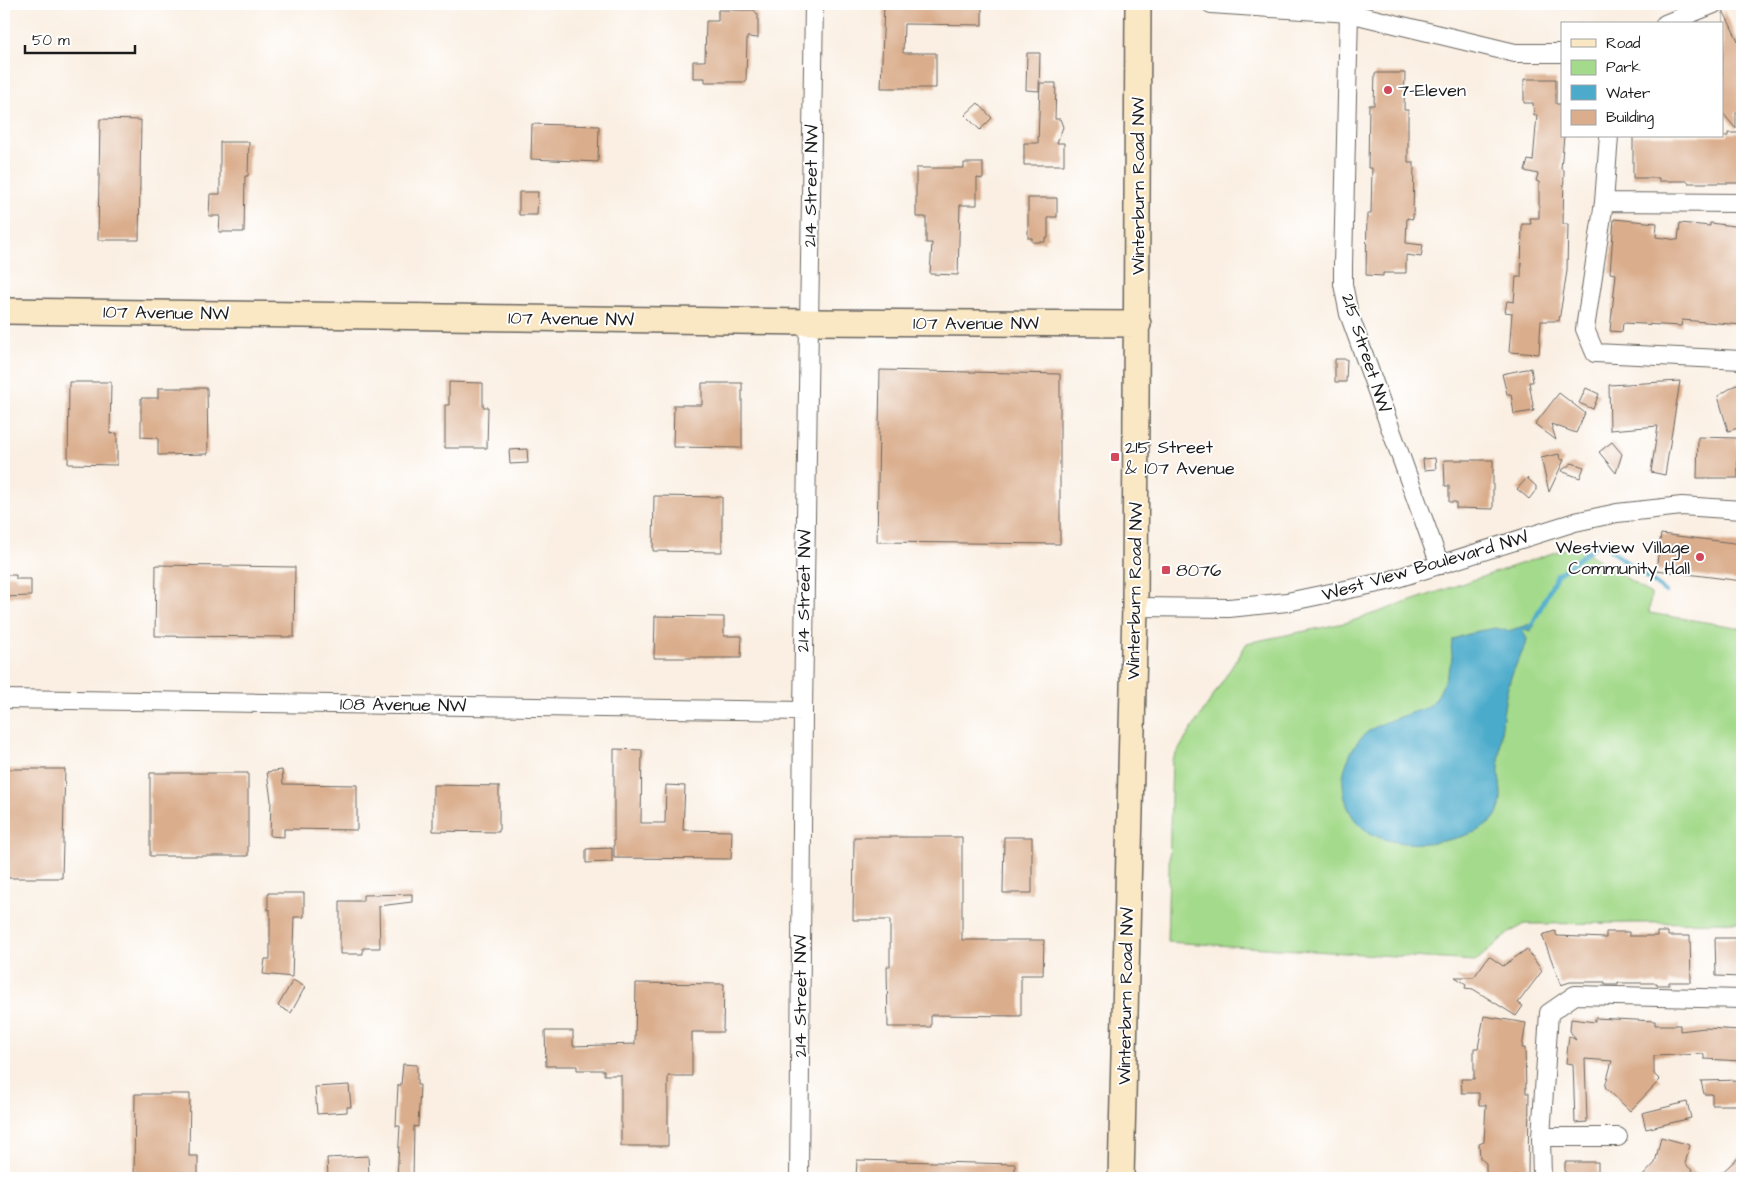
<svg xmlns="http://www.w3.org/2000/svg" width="1746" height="1182" viewBox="0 0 1746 1182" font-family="'Architects Daughter',sans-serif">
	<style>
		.green { fill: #a4da8b; stroke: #607b54 }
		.water { fill: #4cabcb; stroke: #346474 }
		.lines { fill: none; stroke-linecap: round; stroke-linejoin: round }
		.stream { stroke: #4cabcb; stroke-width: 4.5 }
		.building { fill: #daad8c }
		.street-casing { stroke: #6a6661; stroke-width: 20 }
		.secondary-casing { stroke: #6a6661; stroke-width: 28 }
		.street { stroke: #fff; stroke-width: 18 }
		.secondary { stroke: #fae7c3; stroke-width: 25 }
		.poi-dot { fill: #d1495b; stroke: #fff; stroke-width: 2 }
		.labels { text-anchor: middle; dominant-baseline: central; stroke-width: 4; stroke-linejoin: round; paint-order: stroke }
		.poi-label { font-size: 18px; fill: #1c1c1c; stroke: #fff; text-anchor: start }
		.street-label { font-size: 18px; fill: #1c1c1c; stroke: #fff }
	</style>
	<rect width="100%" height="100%" fill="#fff"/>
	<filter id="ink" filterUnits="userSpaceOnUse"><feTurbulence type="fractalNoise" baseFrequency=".02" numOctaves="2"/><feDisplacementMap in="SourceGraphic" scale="10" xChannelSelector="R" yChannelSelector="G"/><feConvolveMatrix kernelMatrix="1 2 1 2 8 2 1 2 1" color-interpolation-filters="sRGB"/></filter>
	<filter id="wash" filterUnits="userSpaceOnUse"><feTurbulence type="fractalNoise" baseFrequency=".0096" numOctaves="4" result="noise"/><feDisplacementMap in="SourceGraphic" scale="20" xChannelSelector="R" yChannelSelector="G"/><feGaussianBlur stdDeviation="1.12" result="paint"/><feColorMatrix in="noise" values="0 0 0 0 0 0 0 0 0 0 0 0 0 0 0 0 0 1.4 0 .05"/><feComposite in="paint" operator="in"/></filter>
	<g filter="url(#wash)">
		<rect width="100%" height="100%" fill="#faefe2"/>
		<!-- green -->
		<path class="green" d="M 1576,545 L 1651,594 L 1649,613 L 1742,628 L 1742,922 L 1525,924 L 1509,933 L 1476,961 L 1167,942 L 1172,760 L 1247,643 L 1349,622 Z"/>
		<!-- water -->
		<path class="water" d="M 1527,625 L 1535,625 L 1530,631 L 1525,629 L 1523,632 L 1527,639 L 1526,645 C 1519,658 1512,672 1508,687 C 1503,704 1499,754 1499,773 C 1500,787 1505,804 1495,817 C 1487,829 1467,836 1452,839 C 1406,850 1346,844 1343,784 C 1342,774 1346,764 1350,755 C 1361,727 1387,722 1413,712 C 1420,710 1428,708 1433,702 C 1440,695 1451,667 1452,657 C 1452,650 1450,646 1453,639 L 1478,631 L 1496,628 L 1508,631 Z"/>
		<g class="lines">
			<!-- stream -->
			<path class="stream" d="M 1532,625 L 1557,575 L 1600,542 L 1666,592"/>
		</g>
		<g id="blocks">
			<!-- building -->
			<path class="building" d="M 884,4 L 982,4 L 982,25 L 904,24 L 903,53 L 936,53 L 936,88 L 881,88 Z
				M 718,10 L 754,10 L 758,15 L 758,38 L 747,37 L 746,82 L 705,82 L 705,78 L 693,78 L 693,61 L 705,61 L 706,21 L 718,21 Z
				M 1723,10 L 1742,49 L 1742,112 L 1736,113 L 1736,129 L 1722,112 Z
				M 1027,53 L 1040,53 L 1039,91 L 1026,90 Z
				M 1375,73 L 1405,73 L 1404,110 L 1408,110 L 1408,163 L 1414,163 L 1413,219 L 1407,218 L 1406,243 L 1423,245 L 1421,257 L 1406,255 L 1406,273 L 1383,273 L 1383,276 L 1366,275 L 1367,214 L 1371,214 L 1372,168 L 1368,168 L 1369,105 L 1374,105 Z
				M 1524,79 L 1556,79 L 1556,104 L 1562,104 L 1564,136 L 1561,169 L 1564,170 L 1563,224 L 1568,224 L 1567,271 L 1559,321 L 1541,321 L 1539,354 L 1509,352 L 1512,313 L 1505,312 L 1507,301 L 1514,302 L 1516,277 L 1521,277 L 1522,224 L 1531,224 L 1530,218 L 1539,218 L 1539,182 L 1536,181 L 1538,174 L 1525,171 L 1528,160 L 1533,161 L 1537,115 L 1534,115 L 1533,103 L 1524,103 Z
				M 1040,83 L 1056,83 L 1055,119 L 1060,119 L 1063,127 L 1057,143 L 1064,143 L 1064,165 L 1024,165 L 1024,143 L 1038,143 Z
				M 978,103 L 992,118 L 980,130 L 965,115 Z
				M 100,119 L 141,120 L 139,240 L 98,240 Z
				M 532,124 L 599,126 L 598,162 L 531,159 Z
				M 1728,133 L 1742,133 L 1742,183 L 1688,183 L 1688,181 L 1659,181 L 1659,178 L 1633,178 L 1633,136 L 1728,136 Z
				M 220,142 L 249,142 L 248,176 L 245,176 L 244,232 L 219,232 L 220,216 L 209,216 L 210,194 L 220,194 Z
				M 964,163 L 983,163 L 983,179 L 977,178 L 977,205 L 960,205 L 958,275 L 930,274 L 932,243 L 926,243 L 926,217 L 916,217 L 916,168 L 964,168 Z
				M 519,192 L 538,192 L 537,215 L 519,215 Z
				M 1028,198 L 1057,198 L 1057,217 L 1048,217 L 1048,238 L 1045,238 L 1045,242 L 1032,242 L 1032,238 L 1028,238 Z
				M 1614,219 L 1657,223 L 1656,237 L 1678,240 L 1680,223 L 1710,226 L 1710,223 L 1742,227 L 1742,325 L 1682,320 L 1681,326 L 1623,323 L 1622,332 L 1610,331 L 1616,274 L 1610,273 Z
				M 1335,359 L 1347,359 L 1346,382 L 1335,382 Z
				M 1531,368 L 1533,382 L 1529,382 L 1534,411 L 1514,414 L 1511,394 L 1507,394 L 1502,374 Z
				M 880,370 L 1060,374 L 1060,544 L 877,542 Z
				M 1680,381 L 1665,475 L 1651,472 L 1658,426 L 1610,430 L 1609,385 Z
				M 1742,381 L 1742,427 L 1728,431 L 1718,396 Z
				M 69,382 L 111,382 L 110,434 L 117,433 L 117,465 L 68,464 Z
				M 449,382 L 483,383 L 483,407 L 488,407 L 487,448 L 445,448 L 445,405 L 449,405 Z
				M 702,383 L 742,383 L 742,448 L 673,447 L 674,405 L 702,405 Z
				M 158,388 L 207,388 L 208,454 L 158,455 L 158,438 L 141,437 L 141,398 L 158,398 Z
				M 1586,388 L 1599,394 L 1593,409 L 1579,403 Z
				M 1559,393 L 1585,413 L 1576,433 L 1551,424 L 1556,440 L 1535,424 Z
				M 1698,437 L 1737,438 L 1738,478 L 1697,478 Z
				M 1612,442 L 1622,454 L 1616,473 L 1599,452 Z
				M 527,449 L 528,463 L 510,464 L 509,450 Z
				M 1559,454 L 1560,459 L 1564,460 L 1549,492 L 1541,458 Z
				M 1435,458 L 1436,469 L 1424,470 L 1423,459 Z
				M 1444,460 L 1493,460 L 1493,509 L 1456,508 L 1456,502 L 1449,502 L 1449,486 L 1445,486 Z
				M 1572,463 L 1584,467 L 1580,478 L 1561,471 Z
				M 1527,478 L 1536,486 L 1536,490 L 1529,499 L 1517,489 Z
				M 654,496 L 722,497 L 722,552 L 653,551 Z
				M 1661,534 L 1742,544 L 1742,581 L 1656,570 Z
				M 156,565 L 295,567 L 294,637 L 155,636 Z
				M 4,575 L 16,575 L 16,579 L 31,579 L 31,596 L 4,597 Z
				M 655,616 L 724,617 L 724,636 L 742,636 L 741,658 L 654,658 Z
				M 614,749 L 642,750 L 641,823 L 665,823 L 666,785 L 685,786 L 683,830 L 732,831 L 731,859 L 614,858 Z
				M 7,769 L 65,769 L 62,878 L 7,878 Z
				M 282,770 L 283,784 L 357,785 L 357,830 L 284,829 L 284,837 L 270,836 L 271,800 L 267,772 Z
				M 150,773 L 248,773 L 248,856 L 150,856 Z
				M 433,785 L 499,786 L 499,832 L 433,831 Z
				M 854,837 L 962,837 L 962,940 L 1044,940 L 1043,975 L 1021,975 L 1021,1016 L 931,1015 L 931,1027 L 888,1027 L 887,966 L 890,966 L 890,920 L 853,920 Z
				M 1004,837 L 1032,837 L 1032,893 L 1003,893 Z
				M 612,848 L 612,862 L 586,863 L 586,849 Z
				M 268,893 L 304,893 L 304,917 L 294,917 L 292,977 L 263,974 L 265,959 L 270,959 L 270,909 L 268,910 Z
				M 412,894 L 412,902 L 379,906 L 380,948 L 363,948 L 363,954 L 340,954 L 340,901 L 363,901 L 363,895 Z
				M 1555,931 L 1557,936 L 1606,938 L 1606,932 L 1629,932 L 1629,936 L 1657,936 L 1657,932 L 1668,932 L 1668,936 L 1690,936 L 1691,982 L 1669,982 L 1669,985 L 1657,985 L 1657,983 L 1618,983 L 1618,985 L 1605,985 L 1605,982 L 1570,982 L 1561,985 L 1542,935 Z
				M 1715,938 L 1742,938 L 1742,977 L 1716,976 Z
				M 1527,949 L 1542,971 L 1518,1003 L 1523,1006 L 1516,1016 L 1473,989 L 1465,988 L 1466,984 L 1455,977 L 1474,977 L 1489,956 L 1503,966 Z
				M 293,980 L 305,987 L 291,1013 L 278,1006 Z
				M 636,983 L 724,984 L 723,1032 L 692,1032 L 692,1076 L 668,1076 L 668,1146 L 621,1146 L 621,1075 L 604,1075 L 604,1070 L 577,1070 L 577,1066 L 546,1066 L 545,1031 L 573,1031 L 573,1046 L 635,1044 Z
				M 1484,1016 L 1526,1023 L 1522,1048 L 1525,1048 L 1526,1093 L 1529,1093 L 1528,1176 L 1513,1176 L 1513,1178 L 1486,1176 L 1486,1163 L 1480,1158 L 1479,1144 L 1484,1142 L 1486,1105 L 1479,1105 L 1479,1093 L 1462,1093 L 1461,1079 L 1474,1079 L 1474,1048 L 1478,1048 Z
				M 1595,1018 L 1655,1021 L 1655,1025 L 1680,1025 L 1680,1031 L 1705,1028 L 1742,1030 L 1742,1061 L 1704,1059 L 1704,1054 L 1654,1056 L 1654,1074 L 1660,1080 L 1630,1111 L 1605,1087 L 1612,1061 L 1585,1059 L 1587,1122 L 1575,1123 L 1573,1064 L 1566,1063 L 1569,1036 L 1576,1040 L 1570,1031 L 1571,1019 L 1595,1022 Z
				M 403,1064 L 417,1065 L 417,1085 L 420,1085 L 418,1127 L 414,1126 L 413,1178 L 397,1178 L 400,1126 L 396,1126 L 398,1085 L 401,1085 Z
				M 1742,1080 L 1742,1105 L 1712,1105 L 1712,1094 L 1704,1094 L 1701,1081 Z
				M 349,1085 L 351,1107 L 347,1107 L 347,1112 L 317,1114 L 315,1087 Z
				M 135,1094 L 190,1094 L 189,1156 L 198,1156 L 198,1178 L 134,1178 Z
				M 1687,1102 L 1691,1118 L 1646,1129 L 1642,1113 Z
				M 1661,1137 L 1690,1145 L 1685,1164 L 1701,1178 L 1641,1178 L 1655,1163 Z
				M 1742,1154 L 1742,1178 L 1716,1178 Z
				M 368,1156 L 369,1178 L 328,1178 L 327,1158 Z
				M 857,1160 L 1015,1164 L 1015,1178 L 856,1178 Z
				M 1565,1162 L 1598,1162 L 1598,1178 L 1565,1178 Z"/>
		</g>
	</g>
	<g filter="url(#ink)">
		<use href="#blocks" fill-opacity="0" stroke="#6a6661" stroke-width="1"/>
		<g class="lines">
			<defs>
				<path id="street" d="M 1211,4 L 1349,13 L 1515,53 L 1562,53
					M 1349,13 L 1343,265 L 1343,284 L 1349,314 L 1440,565
					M 1665,24 L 1714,4
					M 1609,136 L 1604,202 L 1585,329 L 1595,353 L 1742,360
					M 1604,202 L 1742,203
					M 1135,607 L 1229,608 L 1287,602 L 1388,581 L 1575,522 L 1617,513 L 1682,506 L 1742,510
					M 4,699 L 803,711
					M 1541,1137 L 1618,1137
					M 799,1178 L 803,711 L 814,4
					M 1542,1178 L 1541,1137 L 1549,1013 L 1575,995 L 1742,999"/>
				<path id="secondary" d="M 4,311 L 808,322 L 1138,324
					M 1121,1178 L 1135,607 L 1138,4"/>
			</defs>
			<!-- street casing -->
			<use href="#street" class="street-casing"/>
			<!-- secondary casing -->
			<use href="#secondary" class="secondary-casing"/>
			<!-- street -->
			<use href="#street" class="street"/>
			<!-- secondary -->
			<use href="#secondary" class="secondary"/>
		</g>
	</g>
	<!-- markers -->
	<g class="poi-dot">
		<circle cx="1388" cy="90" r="5"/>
		<rect x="1110" y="452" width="10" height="10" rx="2.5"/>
		<circle cx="1700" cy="557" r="5"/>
		<rect x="1161" y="565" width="10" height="10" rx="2.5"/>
	</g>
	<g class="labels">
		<!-- poi labels -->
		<g class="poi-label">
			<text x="1398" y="90">7-Eleven</text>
			<text x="1125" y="447">215 Street<tspan x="1125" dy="21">&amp; 107 Avenue</tspan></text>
			<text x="1690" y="547" text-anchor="end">Westview Village<tspan x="1690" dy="21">Community Hall</tspan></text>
			<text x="1176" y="570">8076</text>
		</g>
		<!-- street labels -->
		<g class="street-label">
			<text transform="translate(811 186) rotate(-89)">214 Street NW</text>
			<text transform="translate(1138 186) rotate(-90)">Winterburn Road NW</text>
			<text transform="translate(166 313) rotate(1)">107 Avenue NW</text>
			<text transform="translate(571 319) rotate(1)">107 Avenue NW</text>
			<text x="976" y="323">107 Avenue NW</text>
			<text transform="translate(1366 353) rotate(72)">215 Street NW</text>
			<text transform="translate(1425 566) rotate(-16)">West View Boulevard NW</text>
			<text transform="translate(804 591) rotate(-89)">214 Street NW</text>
			<text transform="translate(1135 591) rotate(-89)">Winterburn Road NW</text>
			<text transform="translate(403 705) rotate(1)">108 Avenue NW</text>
			<text transform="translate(800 996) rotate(-90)">214 Street NW</text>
			<text transform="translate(1126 996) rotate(-89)">Winterburn Road NW</text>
		</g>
	</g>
	<!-- margin -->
	<rect width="1746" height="1182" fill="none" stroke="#fff" stroke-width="20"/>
	<!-- legend -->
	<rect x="1561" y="22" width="162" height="115" fill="#ffffff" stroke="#a4a4a4"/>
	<rect x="1571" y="39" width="25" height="8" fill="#fae7c3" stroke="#a4a4a4"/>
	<text x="1606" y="48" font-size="15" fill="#1c1c1c">Road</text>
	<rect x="1571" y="60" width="25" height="15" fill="#a4da8b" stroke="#a4a4a4"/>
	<text x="1606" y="72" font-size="15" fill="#1c1c1c">Park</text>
	<rect x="1571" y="85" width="25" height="15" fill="#4cabcb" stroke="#a4a4a4"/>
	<text x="1606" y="98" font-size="15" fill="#1c1c1c">Water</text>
	<rect x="1571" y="110" width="25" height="15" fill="#daad8c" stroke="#a4a4a4"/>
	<text x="1606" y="122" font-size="15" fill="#1c1c1c">Building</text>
	<!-- scale -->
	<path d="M25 45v8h110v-8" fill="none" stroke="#1c1c1c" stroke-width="2.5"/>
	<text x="32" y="45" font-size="15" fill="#1c1c1c" stroke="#ffffff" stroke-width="4" paint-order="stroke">50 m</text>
</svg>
